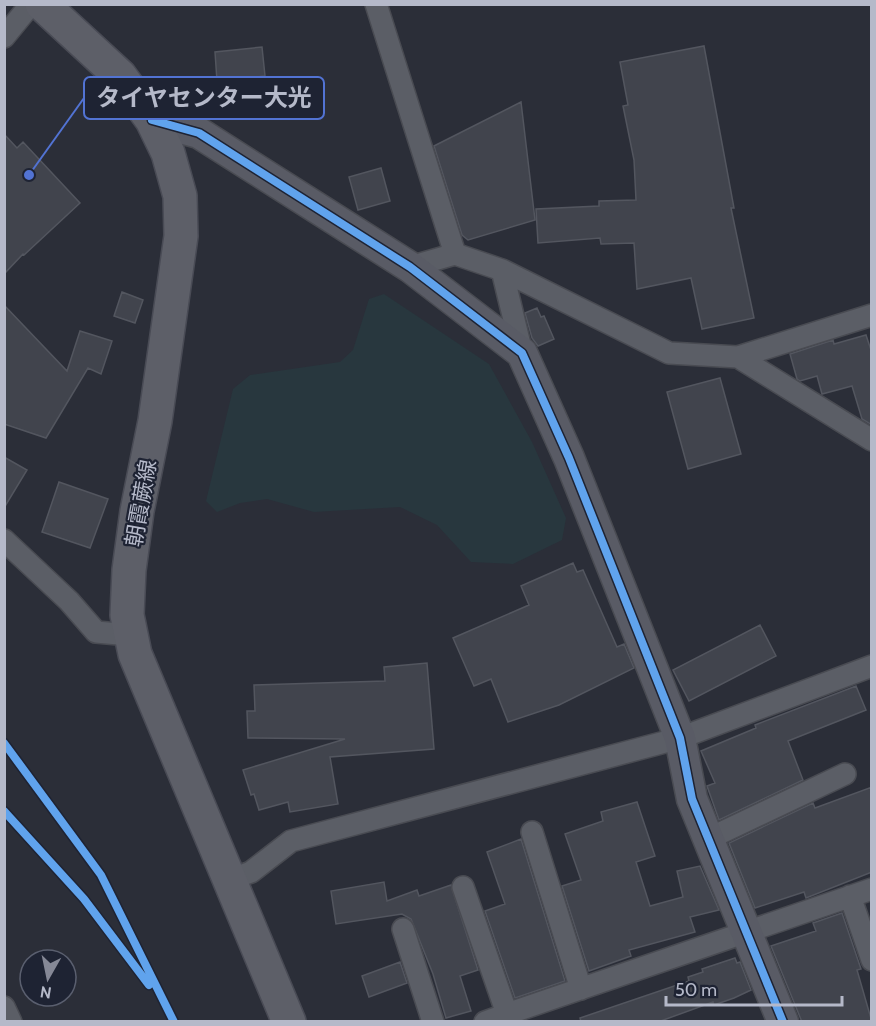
<svg xmlns="http://www.w3.org/2000/svg" width="876" height="1026" viewBox="0 0 876 1026" font-family="Cabin,'Noto Sans JP',sans-serif">
	<style>
		.green { fill: #28373e }
		.building { fill: #41444d; stroke: #53565f; stroke-width: 1.5 }
		.lines { fill: none; stroke-linecap: round; stroke-linejoin: round }
		.street-casing { stroke: #494b52; stroke-width: 24 }
		.secondary-casing { stroke: #494b52; stroke-width: 33 }
		.primary-casing { stroke: #494b55; stroke-width: 36 }
		.street { stroke: #5b5e66; stroke-width: 21 }
		.secondary { stroke: #595b65; stroke-width: 30 }
		.primary { stroke: #5d5f68; stroke-width: 33 }
		.cycleway-casing { stroke: #1e2333; stroke-width: 11 }
		.cycleway { stroke: #60a3ed; stroke-width: 8 }
		.labels { text-anchor: middle; dominant-baseline: central; stroke-width: 4.5; stroke-linejoin: round; paint-order: stroke }
		.street-label { font-size: 22px; fill: #b5b9c9; stroke: #1e2333 }
		.leader { fill: none; stroke: #5273d3; stroke-width: 2 }
		.callout-dot { fill: #5273d3; stroke: #1e2333; stroke-width: 2 }
		.callout { fill: #1e2333; stroke: #5273d3; stroke-width: 2 }
		.callout-label { font-size: 24px; text-anchor: middle; font-weight: bold; fill: #b5b9c9 }
	</style>
	<rect width="100%" height="100%" fill="#2b2e38"/>
	<!-- green -->
	<path class="green" d="M 384,294 L 489,364 L 532,442 L 566,518 L 562,540 L 513,564 L 471,562 L 437,525 L 400,507 L 314,512 L 267,499 L 240,503 L 217,512 L 206,501 L 233,389 L 250,375 L 340,362 L 353,350 L 369,299 Z"/>
	<!-- building -->
	<path class="building" d="M 704,46 L 734,208 L 731,208 L 754,318 L 702,329 L 691,278 L 637,289 L 634,243 L 601,244 L 600,238 L 538,243 L 536,209 L 599,206 L 599,201 L 636,200 L 634,160 L 623,106 L 628,105 L 620,62 Z
		M 262,47 L 265,76 L 217,81 L 215,52 Z
		M 521,102 L 535,220 L 468,240 L 462,235 L 434,146 Z
		M 4,134 L 17,148 L 23,142 L 80,203 L 24,255 L 23,254 L 4,274 Z
		M 381,168 L 390,201 L 358,210 L 349,177 Z
		M 122,292 L 143,300 L 135,323 L 114,316 Z
		M 4,305 L 67,371 L 80,331 L 112,341 L 101,374 L 88,368 L 46,438 L 4,424 Z
		M 537,308 L 541,317 L 544,316 L 554,339 L 538,346 L 532,338 L 525,313 Z
		M 866,335 L 872,353 L 872,425 L 862,419 L 852,386 L 822,394 L 817,376 L 800,381 L 797,379 L 790,354 L 833,340 L 834,344 Z
		M 720,378 L 741,454 L 688,469 L 667,392 Z
		M 4,457 L 27,470 L 4,508 Z
		M 59,482 L 108,499 L 90,548 L 42,532 Z
		M 573,563 L 577,572 L 583,570 L 617,647 L 624,644 L 634,668 L 559,705 L 508,722 L 491,679 L 474,686 L 453,638 L 529,605 L 521,586 Z
		M 760,625 L 776,656 L 689,701 L 673,670 Z
		M 427,663 L 434,749 L 330,757 L 338,804 L 290,812 L 288,802 L 259,810 L 254,794 L 251,795 L 243,770 L 345,739 L 248,738 L 247,711 L 255,711 L 254,685 L 385,681 L 384,667 Z
		M 856,686 L 866,710 L 788,741 L 803,780 L 719,820 L 707,786 L 715,783 L 701,751 L 756,728 L 755,725 Z
		M 872,787 L 872,872 L 806,898 L 804,892 L 755,908 L 729,843 L 813,803 L 815,808 Z
		M 637,802 L 655,856 L 636,862 L 650,906 L 683,897 L 677,871 L 700,866 L 719,910 L 690,917 L 695,932 L 629,950 L 631,956 L 589,971 L 562,886 L 581,880 L 565,834 L 603,821 L 601,812 Z
		M 521,839 L 565,981 L 515,998 L 485,911 L 505,904 L 487,852 Z
		M 384,882 L 387,901 L 417,890 L 419,896 L 451,885 L 478,970 L 460,976 L 471,1011 L 446,1018 L 433,974 L 411,919 L 402,914 L 336,924 L 331,891 Z
		M 842,913 L 861,969 L 857,970 L 872,1022 L 802,1022 L 771,946 L 816,931 L 813,923 Z
		M 735,958 L 737,963 L 740,962 L 751,990 L 734,998 L 714,1005 L 713,1002 L 658,1022 L 581,1022 L 580,1018 L 689,981 L 688,977 L 703,972 L 702,969 Z
		M 400,962 L 407,983 L 369,997 L 362,976 Z"/>
	<g class="lines">
		<defs>
			<path id="street" d="M 376,4 L 455,254 L 410,267
				M 4,37 L 31,4
				M 455,254 L 502,270
				M 522,353 L 502,270 L 669,353 L 738,357 L 872,315
				M 738,357 L 872,440
				M 4,540 L 69,601 L 96,632 L 130,635
				M 532,832 L 581,989
				M 708,839 L 845,774
				M 229,880 L 251,872 L 291,841 L 680,738 L 872,666
				M 463,887 L 507,1014 L 872,889
				M 850,896 L 872,960
				M 403,929 L 433,1022
				M 4,1007 L 11,1022
				M 485,1022 L 507,1014 L 509,1022"/>
			<path id="secondary" d="M 152,120 L 199,133 L 410,267 L 522,353 L 569,458 L 680,738 L 692,799 L 783,1022"/>
			<path id="primary" d="M 42,4 L 120,76 L 152,120 L 168,153 L 180,196 L 181,236 L 155,421 L 137,511 L 129,570 L 127,615 L 135,654 L 289,1022"/>
		</defs>
		<!-- street casing -->
		<use href="#street" class="street-casing"/>
		<!-- secondary casing -->
		<use href="#secondary" class="secondary-casing"/>
		<!-- primary casing -->
		<use href="#primary" class="primary-casing"/>
		<!-- street -->
		<use href="#street" class="street"/>
		<!-- secondary -->
		<use href="#secondary" class="secondary"/>
		<!-- primary -->
		<use href="#primary" class="primary"/>
		<defs>
			<path id="cycleway" d="M 152,120 L 199,133 L 410,267 L 522,353 L 569,458 L 680,738 L 692,799 L 783,1022
				M 4,743 L 101,875 L 174,1022
				M 4,811 L 84,899 L 149,985"/>
		</defs>
		<!-- cycleway casing -->
		<use href="#cycleway" class="cycleway-casing"/>
		<!-- cycleway -->
		<use href="#cycleway" class="cycleway"/>
	</g>
	<g class="labels">
		<!-- street labels -->
		<g class="street-label">
			<text transform="translate(141 503) rotate(-80)">朝霞蕨線</text>
		</g>
	</g>
	<!-- callouts -->
	<path class="leader" d="M29 175L84 98"/>
	<circle class="callout-dot" cx="29" cy="175" r="6"/>
	<rect class="callout" x="84" y="77" width="240" height="42" rx="6"/>
	<g class="callout-label">
		<text x="204" y="106">タイヤセンター大光</text>
	</g>
	<!-- border -->
	<rect width="876" height="1026" fill="none" stroke="#b5b9c9" stroke-width="12"/>
	<!-- north arrow -->
	<g transform="translate(48 978) rotate(189)"><circle r="28" fill="#1e2333" stroke="#5a5f6f" stroke-width="1.5"/>
	<path d="M0-4.5L10 22L0 15L-10 22Z" fill="#858896"/>
	<text y="-9" font-size="16" font-weight="bold" text-anchor="middle" fill="#b5b9c9">N</text>
	</g>
	<!-- scale -->
	<path d="M666 996v9h176v-9" fill="none" stroke="#b5b9c9" stroke-width="3"/>
	<text x="675" y="996" font-size="18" fill="#b5b9c9" stroke="#1e2333" stroke-width="4.5" paint-order="stroke">50 m</text>
</svg>
